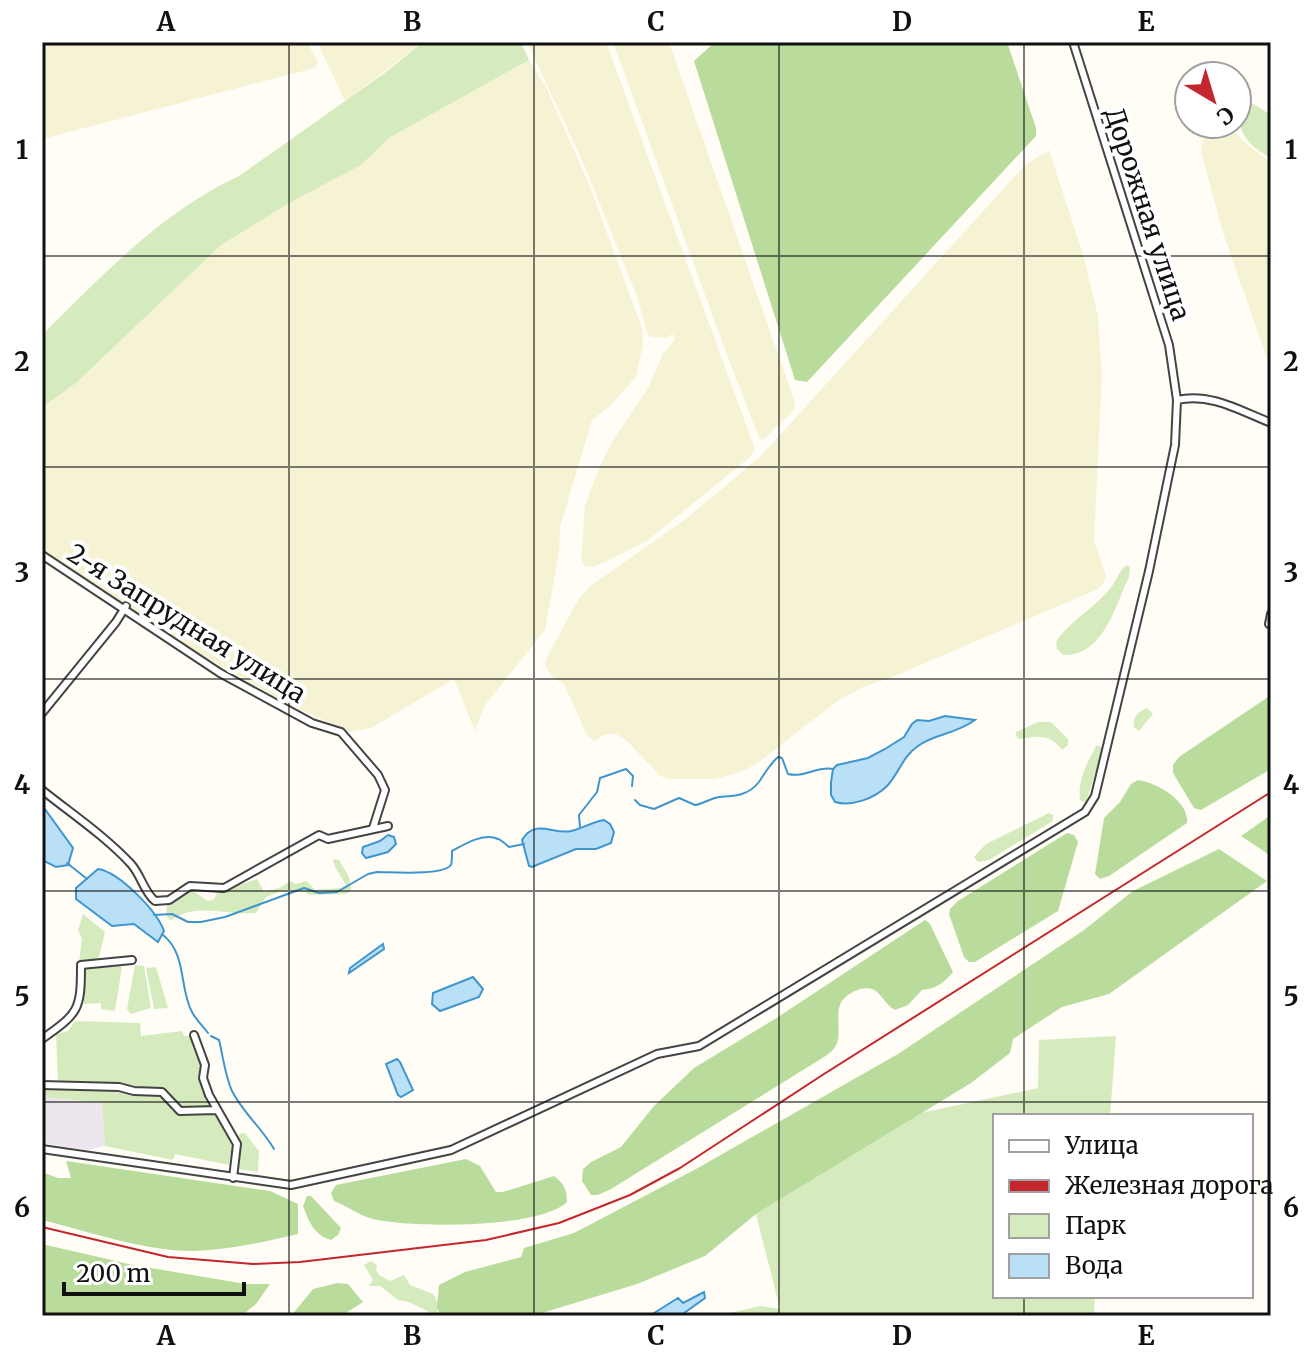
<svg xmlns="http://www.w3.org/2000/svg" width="1313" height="1358" viewBox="0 0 1313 1358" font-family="Merriweather,serif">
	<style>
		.industrial { fill: #eee6ef }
		.farmland { fill: #f6f3d4 }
		.green { fill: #d5ebbd }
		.forest { fill: #b9dc9c }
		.water { fill: #b9e0f7; stroke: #3f96cf; stroke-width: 2 }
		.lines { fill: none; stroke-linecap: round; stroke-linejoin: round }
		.stream { stroke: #3f96cf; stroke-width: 2 }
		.minor-casing { stroke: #444; stroke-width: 10 }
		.minor { stroke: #fff; stroke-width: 6 }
		.rail { stroke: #c4262e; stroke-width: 2 }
		.grid { fill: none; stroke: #111; stroke-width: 2; stroke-opacity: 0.55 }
		.labels { text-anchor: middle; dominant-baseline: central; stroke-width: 8; stroke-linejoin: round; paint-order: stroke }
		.street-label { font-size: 26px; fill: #111; stroke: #fff }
		.neatline { fill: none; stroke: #111; stroke-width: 3 }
		.grid-label { font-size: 26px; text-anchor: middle; font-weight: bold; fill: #111 }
	</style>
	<rect width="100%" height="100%" fill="#fffdf5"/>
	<!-- industrial -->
	<path class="industrial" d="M 42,1097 L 102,1103 L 105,1146 L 87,1150 L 42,1143 Z"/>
	<!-- farmland -->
	<path class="farmland" d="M 42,42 L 307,42 L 318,62 L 315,68 L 42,139 Z
		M 317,42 L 423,42 L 345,101 Z
		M 527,42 L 606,42 L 755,449 L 750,457 L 647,541 L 594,567 L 585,566 L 581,560 L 585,506 L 599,468 L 612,442 L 648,388 L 663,354 L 675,339 L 673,334 L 665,338 L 650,337 L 646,330 L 638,299 L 585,167 Z
		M 613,42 L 669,42 L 795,403 L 794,410 L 763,440 L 759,438 L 724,347 Z
		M 529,60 L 545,85 L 589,184 L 642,328 L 643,344 L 636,377 L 611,405 L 592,420 L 560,527 L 559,552 L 545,630 L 485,705 L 475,731 L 454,679 L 371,728 L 350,732 L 288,704 L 166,634 L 42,551 L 42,409 L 76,383 L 221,245 L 291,202 L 361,165 L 389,138 Z
		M 1220,126 L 1230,128 L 1250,147 L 1271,162 L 1271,370 L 1222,230 L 1201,151 L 1203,139 L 1210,131 Z
		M 1049,150 L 1083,254 L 1098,316 L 1102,376 L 1094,541 L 1106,575 L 1103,584 L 1096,590 L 890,678 L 863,687 L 839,700 L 755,765 L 737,773 L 714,779 L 669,779 L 660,776 L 628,742 L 616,734 L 606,734 L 594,741 L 587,735 L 564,684 L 552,677 L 545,666 L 546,659 L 578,600 L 589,587 L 687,518 L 760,457 L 1025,165 Z"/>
	<!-- green -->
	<path class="green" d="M 423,42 L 521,42 L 529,60 L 389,138 L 361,165 L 291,202 L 221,245 L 76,383 L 42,408 L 42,335 C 102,276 161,212 239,176 L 386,72 Z
		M 1237,94 L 1271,115 L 1271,158 C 1241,142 1237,127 1237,94 Z
		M 1127,565 L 1130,567 L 1129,577 C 1115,606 1103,657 1063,655 L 1057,649 L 1056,642 C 1070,620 1097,607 1112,586 C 1118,578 1119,570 1127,565 Z
		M 1147,708 L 1153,714 L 1139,731 L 1134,727 C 1132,717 1138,712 1147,708 Z
		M 1038,722 L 1051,722 L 1068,739 L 1068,745 L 1062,750 C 1049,733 1039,736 1019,739 L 1016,736 L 1016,732 Z
		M 1097,745 L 1103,748 L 1087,799 L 1084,802 L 1080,800 C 1077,782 1088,760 1097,745 Z
		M 1049,813 L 1053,815 L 1053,821 L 989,860 L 978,862 L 974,857 L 986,844 Z
		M 333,859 L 339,860 L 349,877 L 351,891 L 346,894 L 308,895 L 305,892 L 284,890 L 266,897 L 256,913 C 225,916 196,901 170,921 L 166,914 L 167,905 L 190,889 L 208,901 L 214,899 L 217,893 L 257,879 L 264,892 L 279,888 L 291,881 L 295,884 L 307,881 L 315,890 L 341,888 L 346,885 L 335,867 Z
		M 83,914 L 105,932 L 98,962 L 79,963 L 82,939 L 78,930 Z
		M 118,965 L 122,967 L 115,1011 L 101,1009 L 101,1003 L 84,1004 L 83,967 Z
		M 135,965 L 144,966 L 151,1008 L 131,1014 L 127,1009 Z
		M 156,967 L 168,1008 L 154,1009 L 146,968 Z
		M 75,1021 L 140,1023 L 141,1036 L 182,1031 L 184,1036 L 191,1036 L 202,1063 L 200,1064 C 199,1080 206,1092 213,1105 L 205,1108 L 181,1107 L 169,1092 L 160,1090 L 121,1085 L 58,1082 L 56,1034 L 68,1031 Z
		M 1116,1036 L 1110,1116 L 995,1116 L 995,1296 L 1095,1296 L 1094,1316 L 716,1316 L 760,1306 L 780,1309 L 756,1214 L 921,1113 L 1038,1088 L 1039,1040 Z
		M 42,1087 L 114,1088 L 114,1092 L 167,1097 L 172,1111 L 217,1112 L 233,1142 L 229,1165 L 175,1154 L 173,1160 L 105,1146 L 102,1103 L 42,1097 Z
		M 245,1133 L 259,1151 L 258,1172 L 238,1169 L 239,1134 Z
		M 371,1261 L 377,1265 L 376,1270 L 379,1275 L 390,1281 L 404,1275 L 410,1285 L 433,1294 L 440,1306 L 435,1315 L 409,1302 L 398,1300 L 380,1286 L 369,1286 L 373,1280 L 364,1265 Z"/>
	<!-- forest -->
	<path class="forest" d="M 715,42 L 1007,42 L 1036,128 L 1036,136 L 807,382 L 795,380 L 694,61 Z
		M 1271,695 L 1271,769 L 1201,810 L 1194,808 L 1173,773 L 1173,765 L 1179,757 Z
		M 1138,780 C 1158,783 1189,801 1187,823 L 1109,876 L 1100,879 L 1095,874 L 1104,818 L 1120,802 L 1131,784 Z
		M 1271,815 L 1271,856 L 1241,836 Z
		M 1067,833 L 1074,835 L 1078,842 L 1058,911 L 975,962 L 969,962 L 964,957 L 949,914 L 950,909 L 958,901 Z
		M 1219,849 L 1267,881 L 1109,994 L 1062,1007 L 1013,1039 L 1010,1053 L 971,1083 L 756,1214 L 705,1256 L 637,1284 L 542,1313 L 542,1316 L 440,1316 L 437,1307 L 439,1285 L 465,1272 L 521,1257 L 524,1248 L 574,1233 L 696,1169 L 898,1054 L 1084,930 L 1133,891 Z
		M 925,920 L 930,924 L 953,972 C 945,982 936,989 922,990 L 908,1005 L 895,1010 C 885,1005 881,992 872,989 C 866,987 858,989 853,992 C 829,1004 843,1024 837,1043 C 835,1049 830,1053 824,1057 L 611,1189 L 598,1195 L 591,1195 L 582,1181 L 583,1169 L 591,1162 L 621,1147 L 654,1106 L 694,1068 L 778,1017 Z
		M 466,1159 L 480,1166 L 496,1192 L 503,1192 L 554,1176 C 564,1184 567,1189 567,1202 C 539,1229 411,1228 373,1219 C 360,1216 347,1206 334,1201 L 331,1193 L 336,1185 Z
		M 66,1161 L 270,1191 L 298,1204 L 298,1234 C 264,1242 230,1250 194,1251 C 142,1251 91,1232 42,1220 L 42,1172 L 58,1178 L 71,1178 Z
		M 307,1196 L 311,1196 L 341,1228 L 338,1235 L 331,1240 C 314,1235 309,1222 303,1206 Z
		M 42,1244 L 133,1265 L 246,1284 L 270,1284 L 256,1304 L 241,1316 L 42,1316 Z
		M 337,1283 L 348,1284 L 363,1302 L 341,1316 L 291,1316 L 313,1289 Z"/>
	<!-- water -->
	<path class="water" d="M 945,716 L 975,720 C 954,735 934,734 918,746 C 903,756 899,773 887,786 C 875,798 852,807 835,802 L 831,795 L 831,782 L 833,769 L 837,765 L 868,758 L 885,749 L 904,737 L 912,724 L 917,720 L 929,721 Z
		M 42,805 L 73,848 L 68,865 L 56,867 L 42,860 Z
		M 604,820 L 610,824 L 614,832 L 611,843 L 596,849 L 576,849 L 532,867 L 529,866 L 522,840 C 535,818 553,835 571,831 C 583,828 592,822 604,820 Z
		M 388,835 L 394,837 L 396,844 L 388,852 L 366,858 L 362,853 L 363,847 L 380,841 Z
		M 98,869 C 119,872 157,911 164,931 L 158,942 L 134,924 L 112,926 L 76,899 L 76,888 Z
		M 383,944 L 384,949 L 349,973 L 350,968 Z
		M 473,977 L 483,989 L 479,997 L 440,1011 L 432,1004 L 433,993 Z
		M 397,1059 L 400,1062 L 413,1090 L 401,1097 L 398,1095 L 386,1064 Z
		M 704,1292 L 705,1298 L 680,1316 L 651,1315 L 678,1298 L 683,1303 Z"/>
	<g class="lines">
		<!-- stream -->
		<path class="stream" d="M 635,800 L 640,805 L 654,809 L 679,798 L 695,805 C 703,804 711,798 719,797 C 734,796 748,796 759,782 C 765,773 769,765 778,757 L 782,758 L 788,774 C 804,778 817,766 833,769
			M 580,828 L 579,815 L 597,792 L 600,778 L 626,769 L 633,776 L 632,786
			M 67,863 L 87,879
			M 154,915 L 172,914 L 188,922 L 201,922 L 225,917 L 304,888 L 319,893 L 337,892 L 368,874 L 377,872 C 391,872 443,876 451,865 C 452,863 452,854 452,851 C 463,845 484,832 498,839 C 502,840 505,844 509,847 L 524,844
			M 163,935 C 187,954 179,988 192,1012 C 196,1020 203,1026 208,1033
			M 211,1036 L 219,1040 C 223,1056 225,1076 232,1091 C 243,1113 262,1128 274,1149"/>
		<defs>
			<path id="minor" d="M 1177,400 C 1210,392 1241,411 1271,423
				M 42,555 L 220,673 L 312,723 L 341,732 L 378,775 L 385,790 L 373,828
				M 1269,624 L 1271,614
				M 42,713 L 116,622 L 126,606
				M 42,790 C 72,814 105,836 131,864 C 141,875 144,892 155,901 L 169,900 L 190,886 L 224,888 L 319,835 L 328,839 L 388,826
				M 194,1035 L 205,1065 L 203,1078 L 209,1095 L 237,1144 L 233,1178
				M 42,1039 C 79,1013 81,1010 81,965 L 132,960
				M 42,1085 L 119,1087 L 134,1091 L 162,1092 L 180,1111 L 217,1110
				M 42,1149 L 291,1185 L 451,1150 L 657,1054 L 699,1046 L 1085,812 L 1095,796 L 1149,571 L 1175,445 L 1177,400 L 1169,345 L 1073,42"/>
		</defs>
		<!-- minor casing -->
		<use href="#minor" class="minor-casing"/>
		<!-- minor -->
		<use href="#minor" class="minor"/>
		<!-- rail -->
		<path class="rail" d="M 42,1227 L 168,1257 L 253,1264 L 300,1262 L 486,1240 L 559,1223 L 630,1195 L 680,1168 L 824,1074 L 1271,792"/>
	</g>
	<!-- grid -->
	<path class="grid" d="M 289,42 L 289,1316M 534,42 L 534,1316M 779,42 L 779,1316M 1024,42 L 1024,1116M 42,256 L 1271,256M 42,467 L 1271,467M 42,679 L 1271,679M 42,891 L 1271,891M 42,1102 L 1271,1102M 1024,1296 L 1024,1316"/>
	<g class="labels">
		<!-- street labels -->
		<g class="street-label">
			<text transform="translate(1148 214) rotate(72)">Дорожная улица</text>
			<text transform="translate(187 623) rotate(32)">2-я Запрудная улица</text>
		</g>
	</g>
	<!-- border -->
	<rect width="1313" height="1358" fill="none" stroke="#ffffff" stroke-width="88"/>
	<!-- legend -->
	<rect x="993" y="1114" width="260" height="184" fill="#ffffff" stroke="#a0a0a0" stroke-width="2"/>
	<rect x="1009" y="1140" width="40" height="12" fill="#ffffff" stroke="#a0a0a0" stroke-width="2"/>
	<text x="1065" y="1154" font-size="24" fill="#111111">Улица</text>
	<rect x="1009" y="1180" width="40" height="12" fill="#c4262e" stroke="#a0a0a0" stroke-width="2"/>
	<text x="1065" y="1194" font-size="24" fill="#111111">Железная дорога</text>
	<rect x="1009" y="1214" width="40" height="24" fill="#d5ebbd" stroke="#a0a0a0" stroke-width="2"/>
	<text x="1065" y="1234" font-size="24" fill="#111111">Парк</text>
	<rect x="1009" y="1254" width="40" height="24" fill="#b9e0f7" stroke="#a0a0a0" stroke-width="2"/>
	<text x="1065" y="1274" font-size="24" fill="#111111">Вода</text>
	<!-- north arrow -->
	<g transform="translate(1213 100) rotate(142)"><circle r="38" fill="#ffffff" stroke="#a0a0a0" stroke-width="2"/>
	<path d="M0-6L14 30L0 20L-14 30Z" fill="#c4262e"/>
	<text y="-12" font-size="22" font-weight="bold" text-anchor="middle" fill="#111111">С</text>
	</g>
	<!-- scale -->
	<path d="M64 1282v12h180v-12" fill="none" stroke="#111111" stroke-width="4"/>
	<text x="76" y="1282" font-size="24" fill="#111111" stroke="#ffffff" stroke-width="6" paint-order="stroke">200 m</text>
	<rect x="44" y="44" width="1225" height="1270" class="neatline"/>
	<g class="grid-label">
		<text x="166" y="31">A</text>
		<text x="412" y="31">B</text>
		<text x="656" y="31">C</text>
		<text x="902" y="31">D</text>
		<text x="1146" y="31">E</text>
		<text x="22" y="159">1</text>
		<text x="1291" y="159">1</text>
		<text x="22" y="371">2</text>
		<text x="1291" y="371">2</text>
		<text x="22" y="582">3</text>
		<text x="1291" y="582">3</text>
		<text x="22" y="794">4</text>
		<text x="1291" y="794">4</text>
		<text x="22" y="1006">5</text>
		<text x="1291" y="1006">5</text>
		<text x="22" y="1217">6</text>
		<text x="1291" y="1217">6</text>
		<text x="166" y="1345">A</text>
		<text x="412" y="1345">B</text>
		<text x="656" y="1345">C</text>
		<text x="902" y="1345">D</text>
		<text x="1146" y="1345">E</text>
	</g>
</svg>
